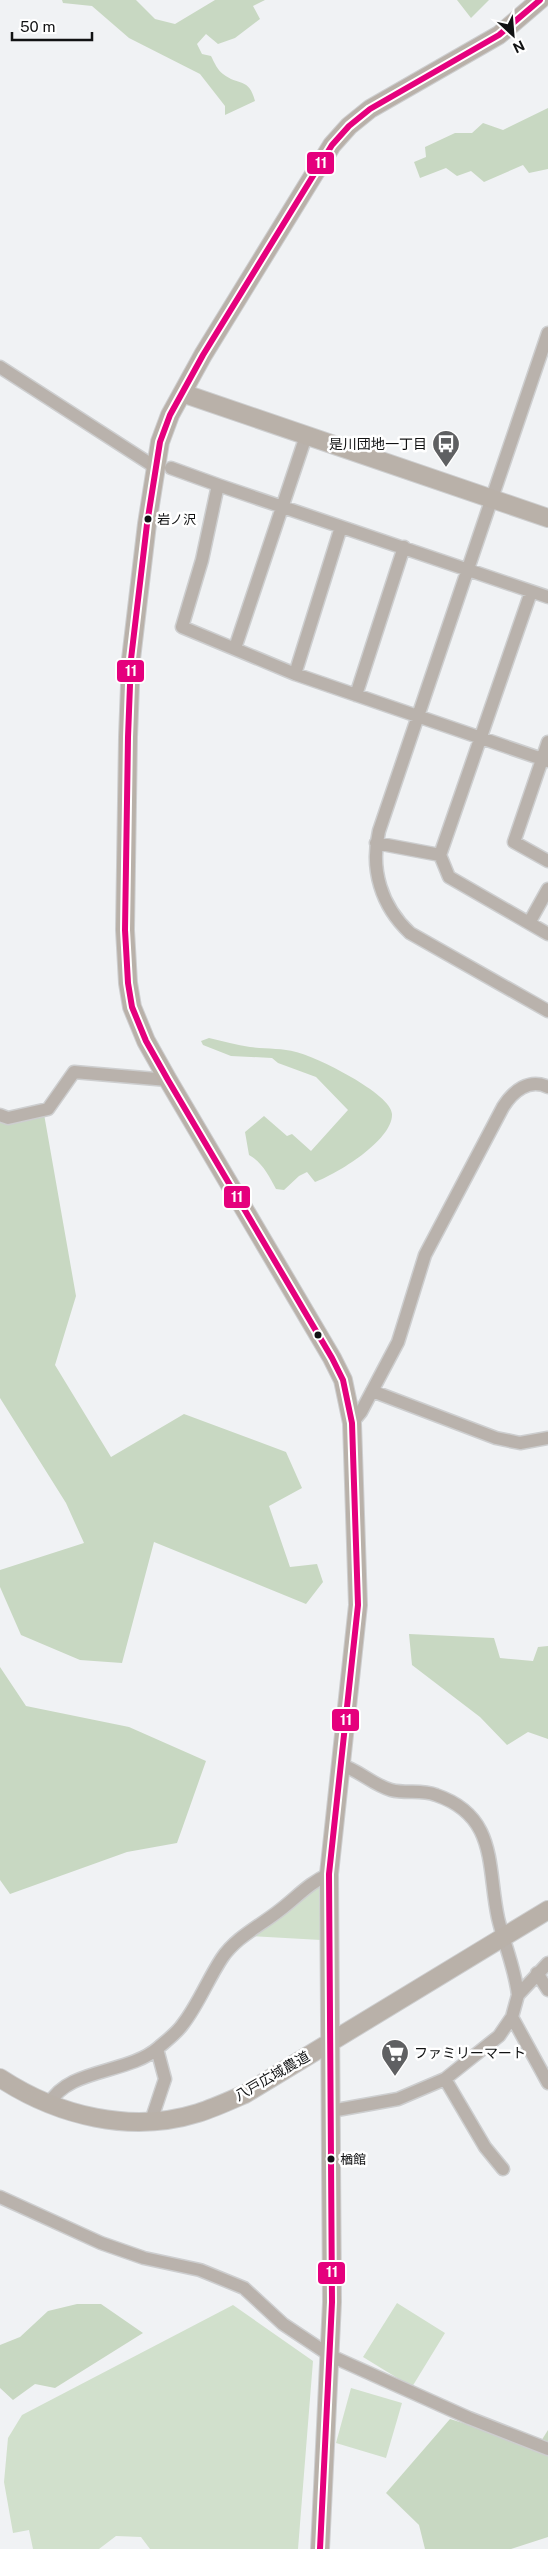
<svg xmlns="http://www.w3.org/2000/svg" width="548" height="2549" viewBox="0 0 548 2549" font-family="'Public Sans','Noto Sans JP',sans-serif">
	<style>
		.green { fill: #d1e0cc }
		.forest { fill: #c8d8c2 }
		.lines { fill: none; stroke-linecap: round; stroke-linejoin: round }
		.street-casing { stroke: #cdcecf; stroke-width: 15 }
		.secondary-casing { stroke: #cdcecf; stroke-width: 20 }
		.street { stroke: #b9b2ac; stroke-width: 12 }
		.secondary { stroke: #b9b1a9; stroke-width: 18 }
		.bus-1-casing { stroke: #fff; stroke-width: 10 }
		.bus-1 { stroke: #e5007d; stroke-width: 6 }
		.bus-dot { fill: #111213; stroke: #fff; stroke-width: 2 }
		.labels { text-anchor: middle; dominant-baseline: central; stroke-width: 5; stroke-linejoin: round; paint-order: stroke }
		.bus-label { font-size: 13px; fill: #111213; stroke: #fff; text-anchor: start }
		.poi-label { font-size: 14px; fill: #111213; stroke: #fff; text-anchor: end }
		.street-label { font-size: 14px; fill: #111213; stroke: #fff }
		.line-badge { stroke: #fff; stroke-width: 2 }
		.badge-label { font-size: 14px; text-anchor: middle; font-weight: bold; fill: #fff }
	</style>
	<rect width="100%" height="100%" fill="#f0f2f4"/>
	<!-- green -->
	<path class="green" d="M 319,1887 L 321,1940 L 249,1936 Z
		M 397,2303 L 445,2333 L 412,2387 L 363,2357 Z
		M 233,2305 L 313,2361 L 298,2549 L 150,2549 L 141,2537 L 116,2536 L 99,2549 L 33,2549 L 29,2530 L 13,2533 L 4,2482 L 8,2438 L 22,2415 Z
		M 351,2388 L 402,2403 L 386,2458 L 336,2443 Z"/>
	<!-- forest -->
	<path class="forest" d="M 62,0 L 136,0 L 155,19 L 175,24 L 215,0 L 265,0 L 253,6 L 260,19 L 235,38 L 218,44 L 206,34 L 197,44 L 202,54 L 211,56 C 214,62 218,71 223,74 C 238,86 249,77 255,101 L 225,115 L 225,106 L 200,74 L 129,38 L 92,6 L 63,3 Z
		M 457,0 L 489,0 L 471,18 Z
		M 548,108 L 548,169 L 529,173 L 523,165 L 484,182 L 471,171 L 457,176 L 446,168 L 420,178 L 414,162 L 426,157 L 425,147 L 455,133 L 472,133 L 483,123 L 503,130 Z
		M 209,1038 C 223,1041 237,1045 250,1047 C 265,1049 282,1048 296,1052 C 315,1056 392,1094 392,1114 C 393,1140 337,1174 315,1182 L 307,1172 L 299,1176 L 284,1190 L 276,1189 C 269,1176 262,1162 249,1155 L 245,1132 L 264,1116 L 287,1136 L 292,1134 L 311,1151 L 348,1110 L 316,1077 L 278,1063 L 272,1058 L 231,1056 L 203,1045 L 201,1041 Z
		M 0,1110 L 44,1114 L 76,1296 L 55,1365 L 111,1457 L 184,1414 L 286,1452 L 302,1488 L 269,1506 L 290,1567 L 317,1564 L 323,1582 L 306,1604 L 154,1542 L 122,1663 L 80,1660 L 21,1635 L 0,1587 L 0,1570 L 84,1543 L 66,1503 L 0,1398 Z
		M 409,1634 L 494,1638 L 500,1658 L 533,1661 L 538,1647 L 548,1646 L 548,1739 L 528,1732 L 507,1745 L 480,1717 L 412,1665 Z
		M 0,1667 L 26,1706 L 129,1727 L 206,1761 L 177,1843 L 127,1852 L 10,1894 L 0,1880 Z
		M 77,2304 L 101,2304 L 143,2333 L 55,2388 L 35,2384 L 13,2400 L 0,2388 L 0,2345 L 20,2337 L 48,2311 Z
		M 450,2419 L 538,2446 L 548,2430 L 548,2537 L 511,2549 L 425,2549 L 419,2525 L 386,2493 Z"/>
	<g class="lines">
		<defs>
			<path id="street" d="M 548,333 L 379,831 C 370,869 381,906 410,933 L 548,1011
				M 0,367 L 155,467
				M 171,468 L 218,485 L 202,560 L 182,627 L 295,674 L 548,761
				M 218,485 L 548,597
				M 531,592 L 440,855 L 449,877 L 548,934
				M 235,648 L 306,436
				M 295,674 L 341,527
				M 356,695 L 404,547
				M 548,742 L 514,842 L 548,861
				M 376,843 L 440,855
				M 529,923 L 548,889
				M 0,1115 L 8,1118 L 48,1109 L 74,1072 L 168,1080
				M 372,1391 L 496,1438 L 520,1443 L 548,1438
				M 352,1423 L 361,1412 L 398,1342 L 425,1255 L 503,1107 C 513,1091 529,1078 548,1087
				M 341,1765 C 359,1770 373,1785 391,1790 C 406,1794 422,1789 436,1795 C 498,1816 487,1867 498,1918 C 504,1944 515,1968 518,1995
				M 537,1973 L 548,1990
				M 512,2017 L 548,2083
				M 445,2079 L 485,2147 L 503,2169
				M 49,2104 C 68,2068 128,2074 158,2048 C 166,2041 177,2033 183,2024 C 198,2005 208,1979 222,1958 C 236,1937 260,1926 280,1910 C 297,1897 309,1883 329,1874
				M 331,2111 L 398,2099 L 445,2079 L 499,2036 L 512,2017 L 518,1995 L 548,1963
				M 151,2121 L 165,2079 L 157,2049
				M 0,2197 L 101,2243 L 144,2258 L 200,2270 L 244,2288 L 283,2324 L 331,2356 L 469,2418 L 548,2449"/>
			<path id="secondary" d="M 182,393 L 548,518
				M 0,2078 C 58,2116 131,2134 198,2113 C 214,2108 229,2101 245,2094 L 548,1910
				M 320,2549 L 332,2302 L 329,1874 L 358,1605 L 352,1423 L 343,1380 L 332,1358 L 168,1080 L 146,1041 L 132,1007 L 128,983 L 125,930 L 128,737 L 131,659 L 147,524 L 160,442 L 170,415 L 203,355 L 332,145 L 349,126 L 370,109 L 499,35 L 540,0"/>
		</defs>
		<!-- street casing -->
		<use href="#street" class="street-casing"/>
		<!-- secondary casing -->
		<use href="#secondary" class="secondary-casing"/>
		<!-- street -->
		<use href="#street" class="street"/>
		<!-- secondary -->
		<use href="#secondary" class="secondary"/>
		<defs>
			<path id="bus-1" d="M 320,2549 L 332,2302 L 329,1874 L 358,1605 L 352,1423 L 343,1380 L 332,1358 L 168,1080 L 146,1041 L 132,1007 L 128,983 L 125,930 L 128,737 L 131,659 L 147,524 L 160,442 L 170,415 L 203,355 L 332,145 L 349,126 L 370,109 L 499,35 L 540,0"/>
		</defs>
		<!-- bus-1 casing -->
		<use href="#bus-1" class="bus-1-casing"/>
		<!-- bus-1 -->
		<use href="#bus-1" class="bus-1"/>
	</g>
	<!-- icons -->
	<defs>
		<symbol id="bus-pin" viewBox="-11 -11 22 30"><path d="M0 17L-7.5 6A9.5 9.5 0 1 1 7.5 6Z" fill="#5f6062" stroke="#fff"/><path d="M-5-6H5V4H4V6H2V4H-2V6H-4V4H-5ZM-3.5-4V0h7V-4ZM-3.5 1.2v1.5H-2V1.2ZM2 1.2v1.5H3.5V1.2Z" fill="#fff"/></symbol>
		<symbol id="supermarket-pin" viewBox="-11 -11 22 30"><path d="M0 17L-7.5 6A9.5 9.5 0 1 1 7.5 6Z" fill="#5f6062" stroke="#fff"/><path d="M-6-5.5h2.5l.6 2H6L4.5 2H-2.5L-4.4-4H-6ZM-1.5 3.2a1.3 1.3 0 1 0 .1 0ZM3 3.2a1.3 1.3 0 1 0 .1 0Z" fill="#fff"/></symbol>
	</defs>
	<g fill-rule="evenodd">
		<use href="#bus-pin" x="430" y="428" width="32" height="43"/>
		<use href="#supermarket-pin" x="379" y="2037" width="32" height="43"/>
	</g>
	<!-- markers -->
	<g class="bus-dot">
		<circle cx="148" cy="519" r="4.5"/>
		<circle cx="318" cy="1335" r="4.5"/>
		<circle cx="331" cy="2159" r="4.5"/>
	</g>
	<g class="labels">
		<!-- bus labels -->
		<g class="bus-label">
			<text x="157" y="519">岩ノ沢</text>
			<text x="340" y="2159">楢館</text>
		</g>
		<!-- poi labels -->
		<g class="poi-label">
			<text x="427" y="444">是川団地一丁目</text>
			<text x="414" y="2053" text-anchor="start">ファミリーマート</text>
		</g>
		<!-- street labels -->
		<g class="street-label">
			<text transform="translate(272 2076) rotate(-30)">八戸広域農道</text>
		</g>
	</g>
	<g class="line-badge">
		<rect x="306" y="151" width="29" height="24" rx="5" fill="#e5007d"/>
		<rect x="116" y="659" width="29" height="24" rx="5" fill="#e5007d"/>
		<rect x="223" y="1185" width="28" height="24" rx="5" fill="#e5007d"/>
		<rect x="331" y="1708" width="29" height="24" rx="5" fill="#e5007d"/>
		<rect x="317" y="2261" width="29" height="24" rx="5" fill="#e5007d"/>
	</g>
	<g class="badge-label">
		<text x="321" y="168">11</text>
		<text x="131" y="676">11</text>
		<text x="237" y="1202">11</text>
		<text x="346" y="1725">11</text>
		<text x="332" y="2277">11</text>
	</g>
	<!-- north arrow -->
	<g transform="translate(513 35) rotate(154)" stroke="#ffffff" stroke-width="4" paint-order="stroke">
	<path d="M0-4L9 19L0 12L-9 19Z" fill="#111213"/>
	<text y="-8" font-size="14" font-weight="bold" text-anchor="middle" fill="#111213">N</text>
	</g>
	<!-- scale -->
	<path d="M12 32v8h80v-8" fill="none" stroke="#111213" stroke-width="2.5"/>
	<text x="20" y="32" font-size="15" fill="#111213" stroke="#ffffff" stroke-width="4" paint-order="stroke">50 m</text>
</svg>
